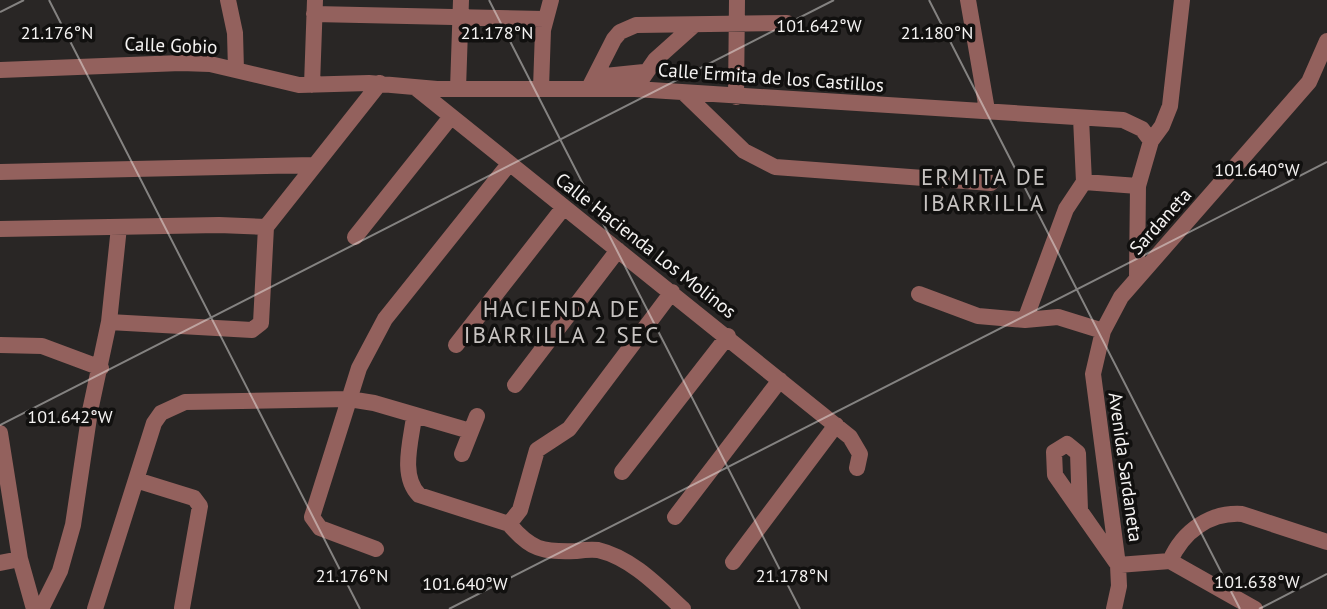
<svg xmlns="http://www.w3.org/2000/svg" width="1327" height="609" viewBox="0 0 1327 609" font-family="'PT Sans',sans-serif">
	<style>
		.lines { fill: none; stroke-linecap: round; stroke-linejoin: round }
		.minor { stroke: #93615d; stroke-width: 16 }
		.ticks { fill: none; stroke: #f5f3f2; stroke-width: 2; stroke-opacity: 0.45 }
		.labels { text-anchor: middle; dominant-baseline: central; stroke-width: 7; stroke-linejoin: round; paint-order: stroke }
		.street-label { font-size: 19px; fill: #f5f3f2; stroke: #11100f }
		.quarter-label { font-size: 23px; letter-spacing: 2px; fill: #c7c3c1; stroke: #11100f }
		.ticks-label { font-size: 18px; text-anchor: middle; fill: #f5f3f2; stroke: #11100f; stroke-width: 7; stroke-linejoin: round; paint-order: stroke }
	</style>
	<rect width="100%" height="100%" fill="#292625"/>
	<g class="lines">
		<!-- minor -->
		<path class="minor" d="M 228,0 L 235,33 L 236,70
			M 968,0 L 987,110
			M 314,14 L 544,19
			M 0,70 L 181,63 L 210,64 L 299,85 L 369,83 L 437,89 L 635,89 L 1123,120 L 1142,129 L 1151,141
			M 595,77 L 644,72
			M 312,85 L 315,0
			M 416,88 L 850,437 L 860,454 L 857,468
			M 541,88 L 543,30 L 551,0
			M 589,88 L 614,39 L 620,32 L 636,25 L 787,23
			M 458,89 L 461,0
			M 635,89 L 655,60 L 693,26
			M 684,93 L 744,151 L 775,167 L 991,183
			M 736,97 L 737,0
			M 0,172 L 314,165
			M 1084,182 L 1138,186
			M 0,229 L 219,225 L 266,227
			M 355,237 L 450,118
			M 1137,277 L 1138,186 L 1151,141 L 1162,126 L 1170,106 L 1182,0
			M 919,294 L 978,316 L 1025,320 L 1058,317 L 1103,331
			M 1025,320 L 1066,209 L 1084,182 L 1081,118
			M 109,322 L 252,330 L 261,323 L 266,227 L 380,83
			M 0,345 L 42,346 L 101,368
			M 456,345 L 564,207
			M 515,385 L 618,250
			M 414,417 C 411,441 400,476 419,495 L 509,524 L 520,510 L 537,450 L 569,429 L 672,292
			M 0,433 L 20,559 L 34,609
			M 462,454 L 477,416
			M 622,472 L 728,336
			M 136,480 L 194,498 L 200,506 L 182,608
			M 1080,510 L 1078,453 L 1067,444 L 1054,452 L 1055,475 L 1118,565 L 1170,561 L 1255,609
			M 675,517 L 780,380
			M 509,524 C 531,550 542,552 576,551 C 583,550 591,549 598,550 C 632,558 659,587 683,609
			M 376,549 L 320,528 L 312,517 L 359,368 L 385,319 L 509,164
			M 1170,561 C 1183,531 1210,512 1242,514 L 1327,542
			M 733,562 L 836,425
			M 0,563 L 20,559
			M 41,609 L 60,571 L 73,525 L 90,411 L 109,322 L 119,227
			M 95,609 L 154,423 L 161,413 L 185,402 L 349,399 L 374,403 L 470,431
			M 1114,609 L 1119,586 L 1118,565 L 1093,374 L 1103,331 L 1121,297 L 1309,82 L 1327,41"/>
	</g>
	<!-- ticks -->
	<path class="ticks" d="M 49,0 L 360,609M 489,0 L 800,609M 929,0 L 1240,609M 0,12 L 24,0M 0,425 L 834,0M 449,609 L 1327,162M 1259,609 L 1327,574"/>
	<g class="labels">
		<!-- street labels -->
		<g class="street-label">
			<text transform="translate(171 45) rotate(2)">Calle Gobio</text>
			<text transform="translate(771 77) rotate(4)">Calle Ermita de los Castillos</text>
			<text transform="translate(1160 221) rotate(-48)">Sardaneta</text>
			<text transform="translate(646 245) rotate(38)">Calle Hacienda Los Molinos</text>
			<text transform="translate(1126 467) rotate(82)">Avenida Sardaneta</text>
		</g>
		<!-- quarter labels -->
		<g class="quarter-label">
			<text x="984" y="176">ERMITA DE<tspan x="984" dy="26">IBARRILLA</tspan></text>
			<text x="562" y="308">HACIENDA DE<tspan x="562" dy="26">IBARRILLA 2 SEC</tspan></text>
		</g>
	</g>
	<g class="ticks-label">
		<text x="819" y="32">101.642°W</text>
		<text x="57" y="39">21.176°N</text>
		<text x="497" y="39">21.178°N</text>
		<text x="937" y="39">21.180°N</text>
		<text x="1257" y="176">101.640°W</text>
		<text x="70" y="423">101.642°W</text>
		<text x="352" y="582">21.176°N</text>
		<text x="792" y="582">21.178°N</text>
		<text x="1257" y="588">101.638°W</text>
		<text x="465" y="590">101.640°W</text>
	</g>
</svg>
